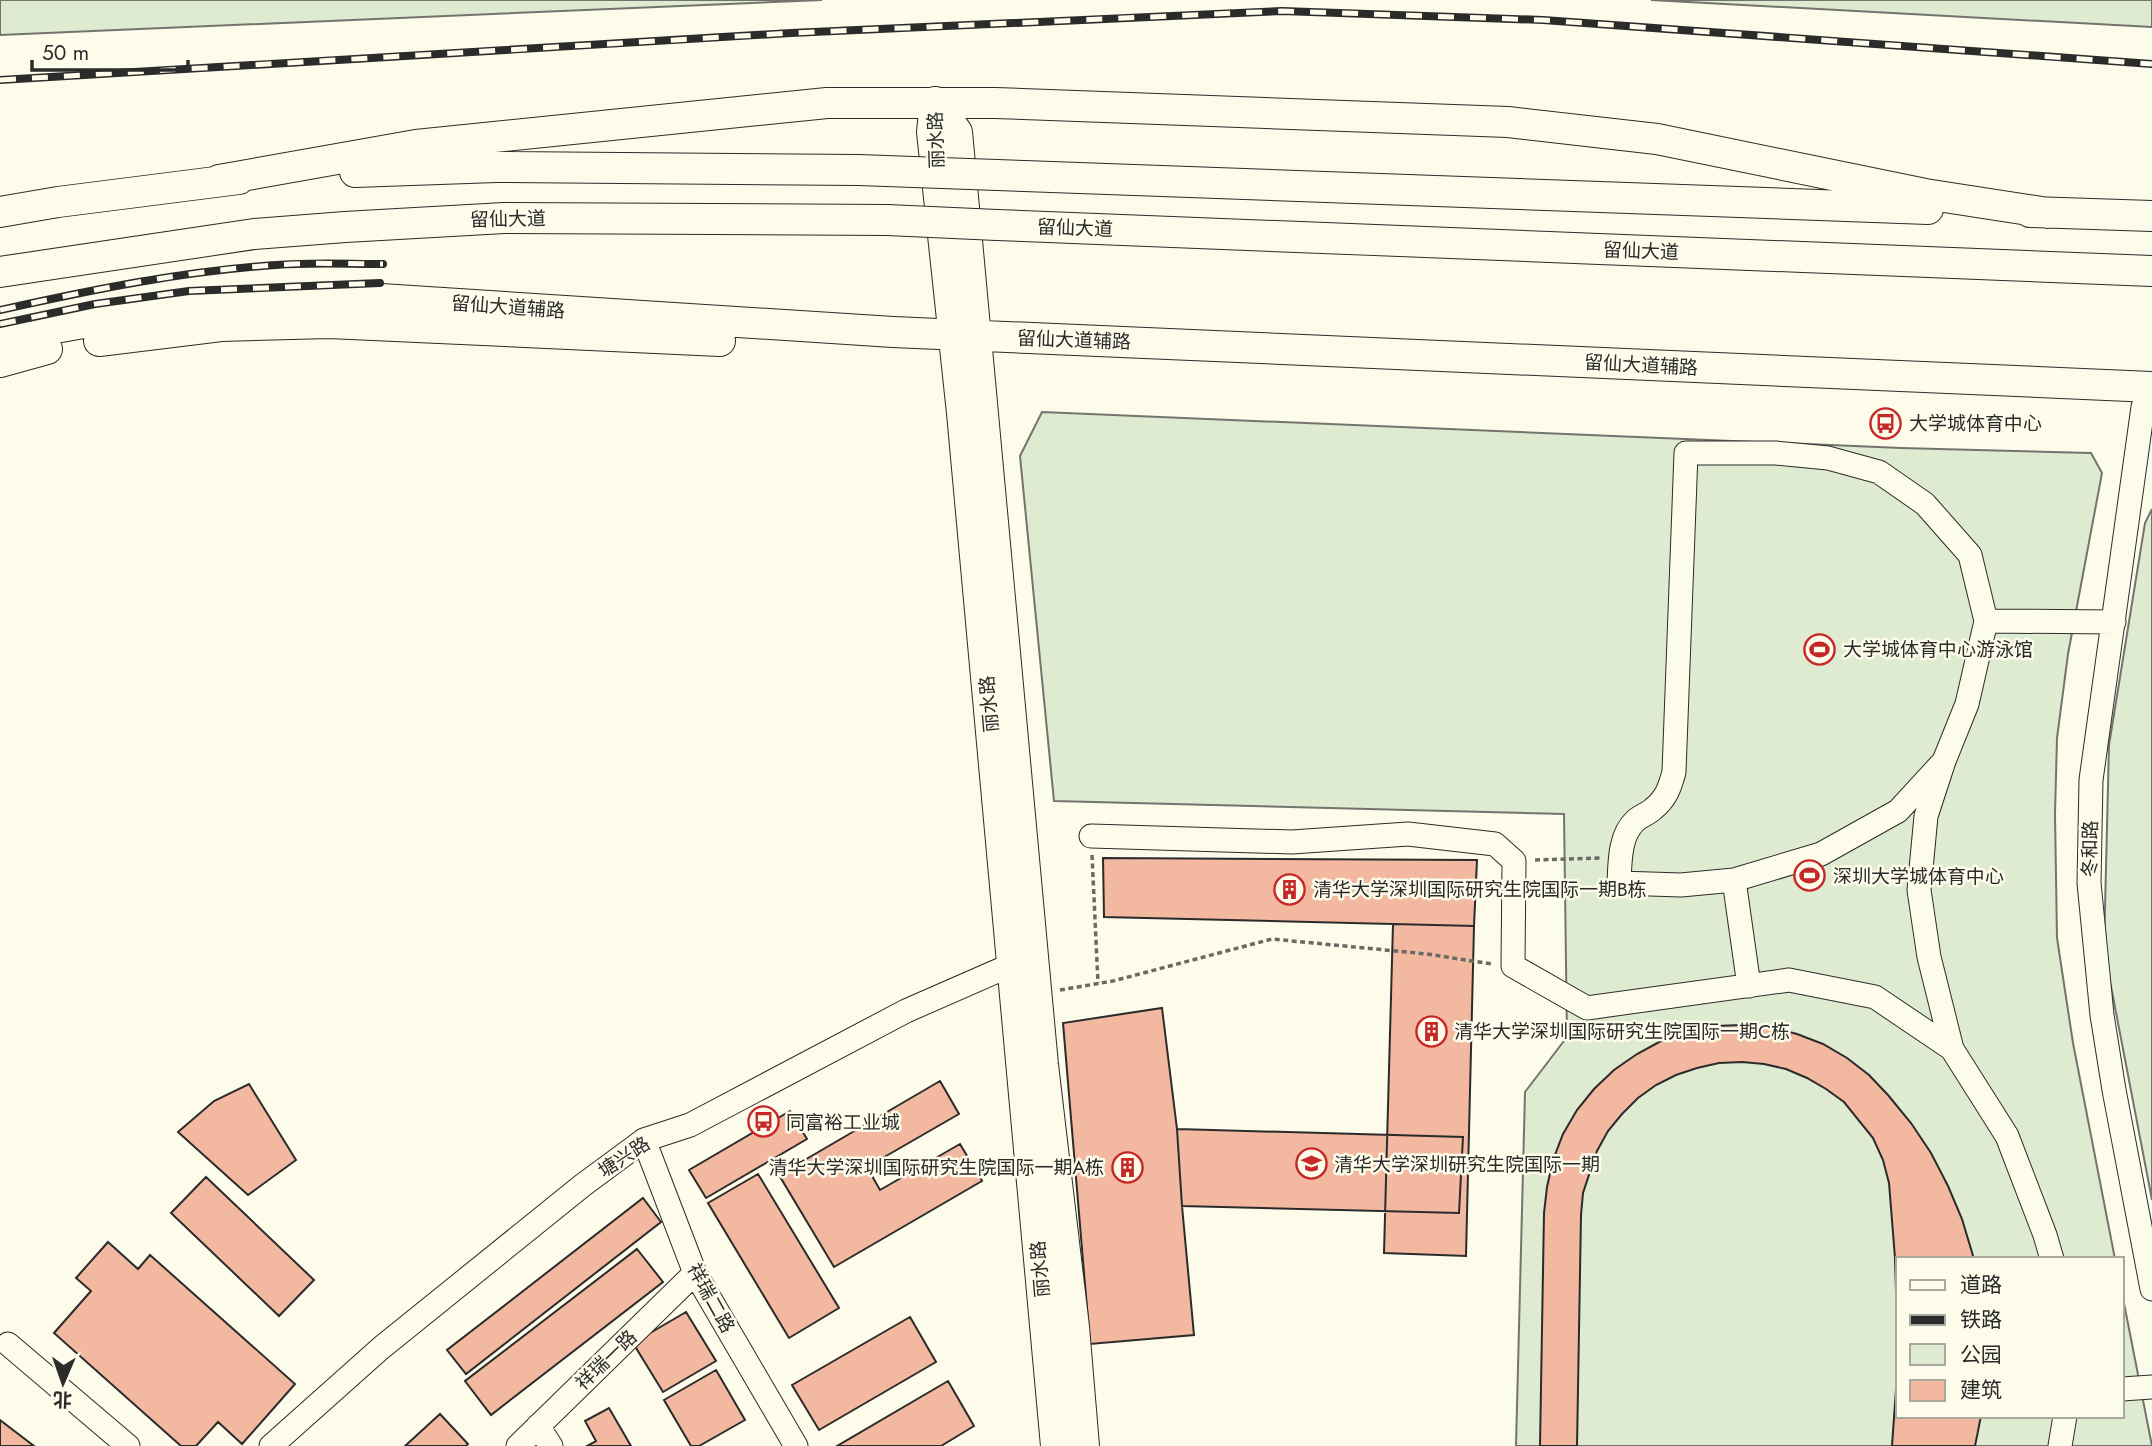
<svg xmlns="http://www.w3.org/2000/svg" width="2152" height="1446" viewBox="0 0 2152 1446" font-family="Jost,'Noto Sans SC',sans-serif">
	<style>
		.green { fill: #deebd1; stroke: #74746e; stroke-width: 2 }
		.building { fill: #f2b8a0; stroke: #2b2b2b; stroke-width: 2 }
		.lines { fill: none; stroke-linecap: round; stroke-linejoin: round }
		.minor-casing { stroke: #2b2b2b; stroke-width: 25 }
		.major-casing { stroke: #2b2b2b; stroke-width: 32 }
		.path { stroke: #6a6964; stroke-width: 3.5; stroke-dasharray: 5 3.5; stroke-linecap: butt }
		.minor { stroke: #fdfbea; stroke-width: 23 }
		.major { stroke: #fdfbea; stroke-width: 30 }
		.rail-casing { stroke: #2b2b2b; stroke-width: 8 }
		.rail { stroke: #fdfbea; stroke-width: 5; stroke-dasharray: 16; stroke-linecap: butt }
		.major-bridge-casing { stroke: #2b2b2b; stroke-width: 32; stroke-linecap: butt }
		.major-bridge { stroke: #fdfbea; stroke-width: 30 }
		.labels { text-anchor: middle; dominant-baseline: central; stroke-width: 5; stroke-linejoin: round; paint-order: stroke }
		.street-label { font-size: 19px; fill: #2b2b2b; stroke: #fdfbea }
		.poi-label { font-size: 19px; fill: #2b2b2b; stroke: #fdfbea; text-anchor: start }
	</style>
	<rect width="100%" height="100%" fill="#fdfbea"/>
	<!-- green -->
	<path class="green" d="M 0,0 L 822,0 L 0,35 Z
		M 1651,0 L 2152,0 L 2152,27 Z
		M 1042,412 L 1901,448 L 2091,453 L 2102,473 L 2068,654 L 2057,738 L 2055,814 L 2057,938 L 2073,1043 L 2115,1259 L 1898,1259 L 1898,1416 L 2122,1416 L 2122,1293 L 2152,1446 L 1516,1446 L 1525,1092 L 1567,1037 L 1564,814 L 1054,801 L 1020,456 Z
		M 2152,509 L 2152,1200 L 2104,950 L 2109,745 L 2145,523 Z"/>
	<!-- building -->
	<path class="building" d="M 1103,858 L 1477,860 L 1474,926 L 1104,917 Z
		M 1393,924 L 1474,926 L 1466,1256 L 1384,1253 Z
		M 1162,1008 L 1177,1129 L 1182,1206 L 1194,1335 L 1090,1344 L 1063,1023 Z
		M 1742,1025 L 1770,1027 L 1797,1034 L 1823,1044 L 1847,1058 L 1869,1075 L 1888,1095 L 1911,1123 L 1931,1153 L 1948,1186 L 1962,1219 L 1974,1259 L 1898,1259 L 1898,1416 L 1981,1416 L 1975,1446 L 1892,1446 L 1898,1361 L 1895,1258 L 1889,1183 L 1883,1160 L 1873,1138 L 1844,1102 L 1826,1089 L 1807,1078 L 1786,1069 L 1764,1064 L 1742,1062 L 1719,1063 L 1697,1068 L 1676,1075 L 1656,1085 L 1638,1098 L 1622,1114 L 1608,1131 L 1597,1151 L 1583,1193 L 1581,1215 L 1577,1446 L 1540,1446 L 1544,1213 L 1547,1187 L 1553,1160 L 1563,1134 L 1577,1110 L 1594,1089 L 1614,1070 L 1637,1054 L 1661,1041 L 1688,1032 L 1715,1026 Z
		M 940,1081 L 959,1114 L 867,1167 L 880,1190 L 960,1144 L 982,1181 L 834,1267 L 779,1175 Z
		M 249,1084 L 296,1160 L 248,1195 L 178,1132 L 214,1101 Z
		M 790,1111 L 807,1139 L 706,1198 L 689,1170 Z
		M 1177,1129 L 1463,1137 L 1459,1213 L 1182,1206 Z
		M 758,1174 L 839,1308 L 789,1338 L 708,1203 Z
		M 206,1177 L 314,1280 L 279,1316 L 171,1213 Z
		M 643,1198 L 661,1222 L 466,1374 L 447,1350 Z
		M 108,1242 L 138,1269 L 150,1255 L 295,1384 L 242,1444 L 218,1422 L 196,1446 L 181,1446 L 54,1333 L 91,1291 L 76,1278 Z
		M 637,1249 L 663,1282 L 491,1415 L 465,1381 Z
		M 686,1312 L 716,1361 L 663,1392 L 633,1343 Z
		M 910,1317 L 936,1362 L 819,1430 L 792,1385 Z
		M 716,1370 L 745,1420 L 699,1446 L 691,1446 L 664,1400 Z
		M 948,1381 L 974,1426 L 941,1446 L 837,1446 Z
		M 609,1408 L 631,1446 L 587,1446 L 596,1441 L 585,1421 Z
		M 440,1414 L 468,1444 L 466,1446 L 405,1446 Z
		M 0,1420 L 34,1446 L 0,1446 Z"/>
	<g class="lines">
		<defs>
			<path id="minor" d="M 2143,407 L 2091,780 L 2089,883 L 2102,1015 L 2114,1090 L 2152,1289
				M 1986,621 L 2114,622
				M 1944,761 L 1898,811 L 1821,854 L 1734,880 L 1681,885 L 1619,883 C 1620,864 1619,836 1635,821 C 1640,816 1648,814 1653,809 C 1666,799 1670,787 1674,772 L 1686,453 L 1776,453 L 1828,458 L 1879,472 L 1925,504 L 1970,555 L 1986,621 L 1967,704 L 1944,761 L 1926,816 L 1919,890 L 1929,957 L 1952,1049
				M 1091,836 L 1292,842 L 1408,834 L 1495,844 L 1514,861 L 1513,966 L 1587,1008 L 1789,980 L 1875,997 L 1952,1049 L 2007,1136 L 2045,1235 L 2052,1259
				M 1734,880 L 1749,986
				M 644,1140 L 695,1273 L 796,1446
				M 8,1344 L 128,1446
				M 2122,1389 L 2152,1387
				M 538,1426 L 551,1446
				M 271,1446 L 381,1348 L 583,1185 L 644,1140 L 690,1125 L 906,1011 L 1027,958
				M 518,1446 L 695,1273
				M 2060,1446 L 2065,1416"/>
			<path id="major" d="M 935,102 L 957,132 L 1043,1065 L 1074,1327 L 1084,1446
				M 935,102 L 932,132 L 962,413 L 1056,1446
				M 355,172 L 496,167 L 858,170
				M 1024,176 L 1928,209
				M 219,180 L 416,145 L 827,103 L 995,103 L 1508,122 L 1657,139 L 1925,194 L 2048,213
				M 0,212 L 58,202 L 239,179
				M 2030,212 L 2152,216
				M 997,225 L 2152,271
				M 0,272 L 254,234 L 345,227 L 504,218 L 887,220
				M 0,340 L 33,332 L 100,320 L 205,306 L 381,299 L 893,332 L 2152,387
				M 99,341 L 221,326 L 329,323 L 720,341
				M 0,362 L 47,349"/>
		</defs>
		<!-- minor casing -->
		<use href="#minor" class="minor-casing"/>
		<!-- major casing -->
		<use href="#major" class="major-casing"/>
		<!-- path -->
		<path class="path" d="M 1092,855 L 1098,983
			M 1535,860 L 1601,858
			M 1060,990 L 1113,981 L 1272,939 L 1427,954 L 1492,964"/>
		<!-- minor -->
		<use href="#minor" class="minor"/>
		<!-- major -->
		<use href="#major" class="major"/>
		<defs>
			<path id="rail" d="M 0,80 L 791,33 L 1282,11 L 1543,20 L 2152,64
				M 0,310 C 91,290 183,271 276,265 C 311,262 348,264 383,264
				M 0,324 L 95,304 L 189,291 L 380,283"/>
		</defs>
		<!-- rail casing -->
		<use href="#rail" class="rail-casing"/>
		<!-- rail -->
		<use href="#rail" class="rail"/>
		<defs>
			<path id="major-bridge" d="M 858,170 L 1024,176
				M 887,220 L 997,225"/>
		</defs>
		<!-- major-bridge casing -->
		<use href="#major-bridge" class="major-bridge-casing"/>
		<!-- major-bridge -->
		<use href="#major-bridge" class="major-bridge"/>
	</g>
	<!-- icons -->
	<defs>
		<symbol id="bus-ring" viewBox="-11 -11 22 22"><circle r="9.5" fill="#fdfbea" stroke="#c62828" stroke-width="1.5"/><path d="M-5-6H5V4H4V6H2V4H-2V6H-4V4H-5ZM-3.5-4V0h7V-4ZM-3.5 1.2v1.5H-2V1.2ZM2 1.2v1.5H3.5V1.2Z" fill="#c62828"/></symbol>
		<symbol id="stadium-ring" viewBox="-11 -11 22 22"><circle r="9.5" fill="#fdfbea" stroke="#c62828" stroke-width="1.5"/><path d="M0-5a6.5 5 0 1 0 0 10a6.5 5 0 1 0 0-10ZM-3.5-1.8h7v3.6h-7Z" fill="#c62828"/></symbol>
		<symbol id="building-ring" viewBox="-11 -11 22 22"><circle r="9.5" fill="#fdfbea" stroke="#c62828" stroke-width="1.5"/><path d="M-4-6H4V6H1V3H-1V6H-4ZM-2.5-4.3h1.7v1.8h-1.7ZM.8-4.3h1.7v1.8H.8ZM-2.5-1h1.7V.8h-1.7ZM.8-1h1.7V.8H.8Z" fill="#c62828"/></symbol>
		<symbol id="school-ring" viewBox="-11 -11 22 22"><circle r="9.5" fill="#fdfbea" stroke="#c62828" stroke-width="1.5"/><path d="M0-5L7-2L0 1L-7-2ZM-4 1L0 2.5L4 1V4Q0 6-4 4Z" fill="#c62828"/></symbol>
	</defs>
	<g fill-rule="evenodd">
		<use href="#bus-ring" x="1868" y="406" width="35" height="35"/>
		<use href="#stadium-ring" x="1802" y="632" width="35" height="35"/>
		<use href="#stadium-ring" x="1792" y="858" width="35" height="35"/>
		<use href="#building-ring" x="1272" y="872" width="35" height="35"/>
		<use href="#building-ring" x="1414" y="1014" width="35" height="35"/>
		<use href="#bus-ring" x="746" y="1104" width="35" height="35"/>
		<use href="#school-ring" x="1294" y="1146" width="35" height="35"/>
		<use href="#building-ring" x="1110" y="1150" width="35" height="35"/>
	</g>
	<g class="labels">
		<!-- street labels -->
		<g class="street-label">
			<text transform="translate(936 140) rotate(-92)">丽水路</text>
			<text transform="translate(508 219) rotate(-1)">留仙大道</text>
			<text transform="translate(1075 228) rotate(2)">留仙大道</text>
			<text transform="translate(1641 251) rotate(2)">留仙大道</text>
			<text transform="translate(508 307) rotate(4)">留仙大道辅路</text>
			<text transform="translate(1074 340) rotate(2)">留仙大道辅路</text>
			<text transform="translate(1641 365) rotate(3)">留仙大道辅路</text>
			<text transform="translate(989 704) rotate(-95)">丽水路</text>
			<text transform="translate(2090 849) rotate(-89)">冬和路</text>
			<text transform="translate(624 1157) rotate(-33)">塘兴路</text>
			<text transform="translate(1040 1269) rotate(-95)">丽水路</text>
			<text transform="translate(711 1298) rotate(61)">祥瑞二路</text>
			<text transform="translate(606 1360) rotate(-44)">祥瑞一路</text>
		</g>
		<!-- poi labels -->
		<g class="poi-label">
			<text x="1909" y="423">大学城体育中心</text>
			<text x="1843" y="649">大学城体育中心游泳馆</text>
			<text x="1833" y="876">深圳大学城体育中心</text>
			<text x="1313" y="889">清华大学深圳国际研究生院国际一期B栋</text>
			<text x="1454" y="1031">清华大学深圳国际研究生院国际一期C栋</text>
			<text x="786" y="1122">同富裕工业城</text>
			<text x="1334" y="1164">清华大学深圳研究生院国际一期</text>
			<text x="1104" y="1167" text-anchor="end">清华大学深圳国际研究生院国际一期A栋</text>
		</g>
	</g>
	<!-- legend -->
	<rect x="1896" y="1257" width="228" height="161" fill="#fdfbea" stroke="#a9a89e" stroke-width="2"/>
	<rect x="1910" y="1280" width="35" height="10" fill="#fdfbea" stroke="#a9a89e" stroke-width="2"/>
	<text x="1960" y="1292" font-size="21" fill="#2b2b2b">道路</text>
	<rect x="1910" y="1315" width="35" height="10" fill="#2b2b2b" stroke="#a9a89e" stroke-width="2"/>
	<text x="1960" y="1327" font-size="21" fill="#2b2b2b">铁路</text>
	<rect x="1910" y="1344" width="35" height="21" fill="#deebd1" stroke="#a9a89e" stroke-width="2"/>
	<text x="1960" y="1362" font-size="21" fill="#2b2b2b">公园</text>
	<rect x="1910" y="1380" width="35" height="21" fill="#f2b8a0" stroke="#a9a89e" stroke-width="2"/>
	<text x="1960" y="1397" font-size="21" fill="#2b2b2b">建筑</text>
	<!-- north arrow -->
	<g transform="translate(63 1383) rotate(182)" stroke="#fdfbea" stroke-width="5" paint-order="stroke">
	<path d="M0-5L12 26L0 18L-12 26Z" fill="#2b2b2b"/>
	<text y="-10" font-size="19" font-weight="bold" text-anchor="middle" fill="#2b2b2b">北</text>
	</g>
	<!-- scale -->
	<path d="M32 60v10h156v-10" fill="none" stroke="#2b2b2b" stroke-width="3.5"/>
	<text x="42" y="60" font-size="21" fill="#2b2b2b" stroke="#fdfbea" stroke-width="5" paint-order="stroke">50 m</text>
</svg>
